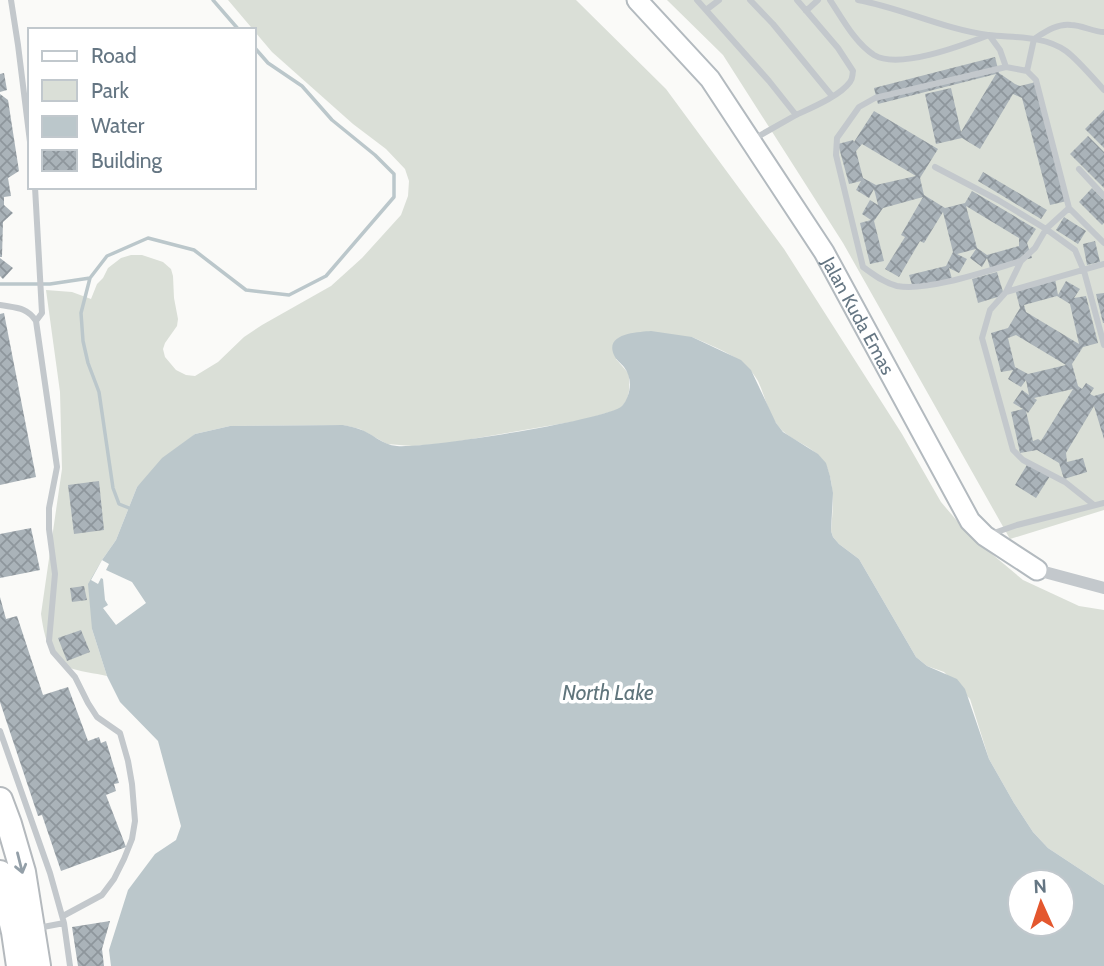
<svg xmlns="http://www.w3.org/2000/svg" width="1104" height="966" viewBox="0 0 1104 966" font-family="Cabin,sans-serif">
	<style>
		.green { fill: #dadfd7 }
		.water { fill: #bbc7cb; fill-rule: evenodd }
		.pier { fill: #fafaf8 }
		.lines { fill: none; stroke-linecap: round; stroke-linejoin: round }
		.stream { stroke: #bbc7cb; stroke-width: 3.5 }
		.building { fill: url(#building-cross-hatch); fill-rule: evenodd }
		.secondary-casing { stroke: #b3babf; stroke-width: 23 }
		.highway-casing { stroke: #b4b9bd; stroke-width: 28 }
		.lane { stroke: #c3c8cc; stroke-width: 6 }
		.street { stroke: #c3c8cc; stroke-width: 12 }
		.secondary { stroke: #fff; stroke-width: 19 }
		.highway { stroke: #fff; stroke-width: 24 }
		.oneway { stroke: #939fa8 }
		.labels { text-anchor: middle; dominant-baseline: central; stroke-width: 7; stroke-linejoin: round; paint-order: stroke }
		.street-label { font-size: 19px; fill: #657683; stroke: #fff }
		.water-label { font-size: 21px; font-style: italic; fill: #60757c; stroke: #fff }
	</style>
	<defs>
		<pattern id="building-cross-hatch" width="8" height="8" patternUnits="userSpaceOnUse" patternTransform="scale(1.75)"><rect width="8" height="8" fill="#aab3b9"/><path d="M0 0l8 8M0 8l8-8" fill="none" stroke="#8e969c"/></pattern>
	</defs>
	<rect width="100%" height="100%" fill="#fafaf8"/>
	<!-- green -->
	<path class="green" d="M 228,0 L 576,0 L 666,89 L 784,249 L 902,434 L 941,502 L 969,535 L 1023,580 L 1079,606 L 1104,610 L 1104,885 L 1048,848 L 1033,832 L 1014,803 L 989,759 L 970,699 L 944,672 L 927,666 L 916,657 L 859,559 L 839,544 L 833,537 L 831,531 C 833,508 837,471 817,454 C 805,443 788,439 778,426 C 768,413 765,396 758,381 C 745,357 716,348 692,337 L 616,359 L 629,374 L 629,391 L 627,400 L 620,409 L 583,420 L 448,443 L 412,446 L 387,444 L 360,429 L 343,425 L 230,426 L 195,434 L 137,487 L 116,540 L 102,560 L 92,629 L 107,676 C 95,673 79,672 68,667 C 48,658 44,634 41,614 L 62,469 L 60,392 L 46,290 L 72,292 L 91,299 L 97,284 L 103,278 L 108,268 L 121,258 L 131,255 L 142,255 L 163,262 L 171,269 L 173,276 L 174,298 L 178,319 L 177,326 L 165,343 L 163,349 L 165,357 L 176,370 L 186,375 L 195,376 L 218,362 L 244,337 L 262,325 L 331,286 L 362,258 L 401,215 L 408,196 L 409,181 L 405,169 L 386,149 L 353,124 L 272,52 Z
		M 667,0 L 1104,0 L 1104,510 L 1010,539 L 843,243 L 723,55 Z"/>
	<!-- water -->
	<path class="water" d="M 651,331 L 692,337 L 741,360 L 751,370 L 776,423 L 783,432 L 818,454 L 826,463 L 830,476 L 833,493 L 831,531 L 833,537 L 839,544 L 859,559 L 916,657 L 927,666 L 957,679 L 965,689 L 989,759 L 1014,803 L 1033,832 L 1048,848 L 1104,885 L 1104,966 L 111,966 L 109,950 L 128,890 L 155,854 L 176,840 L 181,826 L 158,741 L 120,702 L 107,676 L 92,629 L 88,584 L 102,560 L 116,540 L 137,487 L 162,458 L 195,434 L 230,426 L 343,425 C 348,426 354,427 359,429 C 372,433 382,445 397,446 C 423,449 608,420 622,406 C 631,396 633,378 624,367 C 621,363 616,360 614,355 C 604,333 639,332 651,331 ZM 1020,882 L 1062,882 L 1062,924 L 1020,924 Z"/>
	<!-- pier -->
	<path class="pier" d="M 102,560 L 109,564 L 106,570 L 132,582 L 146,603 L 116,625 L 103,608 L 108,605 L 105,600 L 103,579 L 101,578 L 98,584 L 91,580 Z"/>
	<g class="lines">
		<!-- stream -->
		<path class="stream" d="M 213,0 L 239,30
			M 0,284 L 50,284 L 90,278
			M 129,508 L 119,504 L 113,488 L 99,392 L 88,363 L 83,341 L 81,313 L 90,278 L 107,256 L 148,238 L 194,250 L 246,290 L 289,295 L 326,276 L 394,197 L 394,174 L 375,155 L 332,120 L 302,86 L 268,63 L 254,47"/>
	</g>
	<!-- building -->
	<path class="building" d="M 995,57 L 999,73 L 1015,84 L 1020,86 L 1036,82 L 1067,201 L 1050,205 L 1022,98 L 1013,94 L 980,149 L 962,138 L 936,144 L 925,94 L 951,88 L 961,132 L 996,74 L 878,104 L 874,88 Z
		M 4,73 L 7,90 L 0,92 L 0,74 Z
		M 0,94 L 8,100 L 19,171 L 8,178 L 11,196 L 4,197 L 4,205 L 13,213 L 3,222 L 2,257 L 0,257 Z
		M 1104,110 L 1104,148 L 1085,129 Z
		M 874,111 L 938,149 L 920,178 L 924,195 L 945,208 L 965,203 L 972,191 L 1036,229 L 1027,243 L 1032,258 L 990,268 L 987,258 L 982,267 L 970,258 L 976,249 L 957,254 L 967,259 L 959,273 L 949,268 L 952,279 L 913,288 L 909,275 L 946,266 L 953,252 L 943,212 L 924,243 L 920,241 L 899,277 L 885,269 L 905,237 L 901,235 L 923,197 L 883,208 L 874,221 L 884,261 L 870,264 L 860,223 L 871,220 L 862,214 L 870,200 L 878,205 L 874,189 L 869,198 L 856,190 L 861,181 L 849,184 L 838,144 L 853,140 L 854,142 ZM 862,144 L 916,176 L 876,185 L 863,178 L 856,151 ZM 966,206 L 1019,238 L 1019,246 L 987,255 L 977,248 Z
		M 1088,136 L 1104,152 L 1104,188 L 1070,154 Z
		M 983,172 L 1047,210 L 1041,219 L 978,181 Z
		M 1092,188 L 1104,200 L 1104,223 L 1102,225 L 1079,202 Z
		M 1064,217 L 1086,231 L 1078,244 L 1056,230 Z
		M 1095,241 L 1100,262 L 1087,265 L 1083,244 Z
		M 0,258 L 13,268 L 3,279 L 0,276 Z
		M 997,272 L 1004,295 L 978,303 L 972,279 Z
		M 1055,279 L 1058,295 L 1066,281 L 1080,289 L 1074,298 L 1086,296 L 1098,343 L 1083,347 L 1072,364 L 1078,386 L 1082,389 L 1086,383 L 1094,388 L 1090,394 L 1094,396 L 1104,393 L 1104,439 L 1094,406 L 1066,453 L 1067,462 L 1083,458 L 1087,472 L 1064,479 L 1059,463 L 1037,450 L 1020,453 L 1011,412 L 1023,409 L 1013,403 L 1022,390 L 1029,395 L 1026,380 L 1021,387 L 1008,379 L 1013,370 L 1001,372 L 991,333 L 1008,328 L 1020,308 L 1015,289 ZM 1057,296 L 1070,304 L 1079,344 L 1026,312 L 1024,305 ZM 1016,335 L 1066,365 L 1028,374 L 1015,367 L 1008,338 ZM 1073,389 L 1041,441 L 1038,439 L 1033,441 L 1026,411 L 1028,413 L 1037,400 L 1034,398 Z
		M 1104,293 L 1104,323 L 1103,323 L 1096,294 Z
		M 4,313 L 36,477 L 0,485 L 0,314 Z
		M 1028,463 L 1050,476 L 1036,498 L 1015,485 Z
		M 99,481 L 104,530 L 74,534 L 68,485 Z
		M 31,528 L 40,570 L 0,578 L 0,534 Z
		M 84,586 L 87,600 L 72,602 L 70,588 Z
		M 0,597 L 6,619 L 17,616 L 43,695 L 68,687 L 88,741 L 99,737 L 101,743 L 106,741 L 119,783 L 114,784 L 116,791 L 106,795 L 126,847 L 61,871 L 42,815 L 38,816 L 0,702 Z
		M 81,630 L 90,652 L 67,661 L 58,638 Z
		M 110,921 L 102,949 L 104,966 L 78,966 L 72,927 Z"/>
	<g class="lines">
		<defs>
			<g id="secondary">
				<path id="s1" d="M 637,0 L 710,79 L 824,252 L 970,521 L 985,536 L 1037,570"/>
			</g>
			<path id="highway" d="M 0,800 L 9,824 L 23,872 L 38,966
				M 0,873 L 14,932 L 19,966"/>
		</defs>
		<!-- secondary casing -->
		<use href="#secondary" class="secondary-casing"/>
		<!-- highway casing -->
		<use href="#highway" class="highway-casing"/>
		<!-- lane -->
		<path class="lane" d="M 11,0 L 18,45 L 30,142
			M 697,0 L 769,81 L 796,115 C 811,108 840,96 850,82 C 853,78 852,76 853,71 L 838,48 L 797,0
			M 750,0 L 773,24 L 832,96
			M 830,0 C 842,18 855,43 874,55 C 899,70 963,45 989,35 L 1000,50 L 1006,67
			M 858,0 C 902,8 943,29 988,35 C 1014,38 1043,35 1066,51 C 1077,59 1094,79 1104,90
			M 706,10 L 719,0
			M 806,11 L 818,0
			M 1027,71 L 1034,39 C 1045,32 1058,23 1071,25 C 1082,25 1093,32 1104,32
			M 752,140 L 796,115
			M 935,167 L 998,200 L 1046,229 L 1075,250 L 1084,271 L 1104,345
			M 1079,169 L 1104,196
			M 35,187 L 42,313 L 36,321
			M 1021,261 C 990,270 927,292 897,286 C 884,283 873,274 863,267 L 836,155 L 837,138 L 847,124 L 859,107 L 875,98 L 1006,67 L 1027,71 L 1036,80 L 1069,208 L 1104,243
			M 1006,292 L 1021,261 L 1035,248 L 1046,229 L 1069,208
			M 0,305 C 16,308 27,307 36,321 L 57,467 L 49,508 L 49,529 L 55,574 L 49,641 L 53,652 L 75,677 L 88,703 L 97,717 L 120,733 L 128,761 L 132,784 L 135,821 L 132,839 L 124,859 L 114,879 L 102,895 L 63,916
			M 1094,505 L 1065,482 L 1023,460 L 1013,450 L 982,338 L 990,310 L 1006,292 L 1104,264
			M 991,534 L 1017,525 L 1104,503
			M 0,731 L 50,873 L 64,923 L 38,928
			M 64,923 L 70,966"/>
		<!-- street -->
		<path class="street" d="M 1037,570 L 1104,588"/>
		<!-- secondary -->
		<use href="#secondary" class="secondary"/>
		<!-- highway -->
		<use href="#highway" class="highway"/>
	</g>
	<!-- one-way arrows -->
	<defs><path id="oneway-shaft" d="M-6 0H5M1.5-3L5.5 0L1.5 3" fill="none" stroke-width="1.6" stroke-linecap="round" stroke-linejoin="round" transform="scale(1.75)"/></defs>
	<use class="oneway" href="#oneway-shaft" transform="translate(20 863) rotate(76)"/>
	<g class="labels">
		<!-- street labels -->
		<g class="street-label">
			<text stroke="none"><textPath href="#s1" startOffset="387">Jalan Kuda Emas</textPath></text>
		</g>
		<!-- water labels -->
		<g class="water-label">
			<text x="608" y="692">North Lake</text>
		</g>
	</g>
	<!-- legend -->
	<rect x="28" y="28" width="228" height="161" fill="#ffffff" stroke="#c1c8cd" stroke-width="2"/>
	<rect x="42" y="51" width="35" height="10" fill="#ffffff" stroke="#c1c8cd" stroke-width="2"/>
	<text x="91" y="63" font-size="21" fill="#657683">Road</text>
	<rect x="42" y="80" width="35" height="21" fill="#dadfd7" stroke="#c1c8cd" stroke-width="2"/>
	<text x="91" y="98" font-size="21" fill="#657683">Park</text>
	<rect x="42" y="116" width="35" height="21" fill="#bbc7cb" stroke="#c1c8cd" stroke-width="2"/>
	<text x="91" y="133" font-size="21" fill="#657683">Water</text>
	<rect x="42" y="150" width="35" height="21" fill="url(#building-cross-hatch)" stroke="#c1c8cd" stroke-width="2"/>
	<text x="91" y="168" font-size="21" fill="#657683">Building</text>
	<!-- north arrow -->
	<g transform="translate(1041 903) rotate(357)"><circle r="33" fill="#ffffff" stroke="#c1c8cd" stroke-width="2"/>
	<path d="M0-5L12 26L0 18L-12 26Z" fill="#e4572e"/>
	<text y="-10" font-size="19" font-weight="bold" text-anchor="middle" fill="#657683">N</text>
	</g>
</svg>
